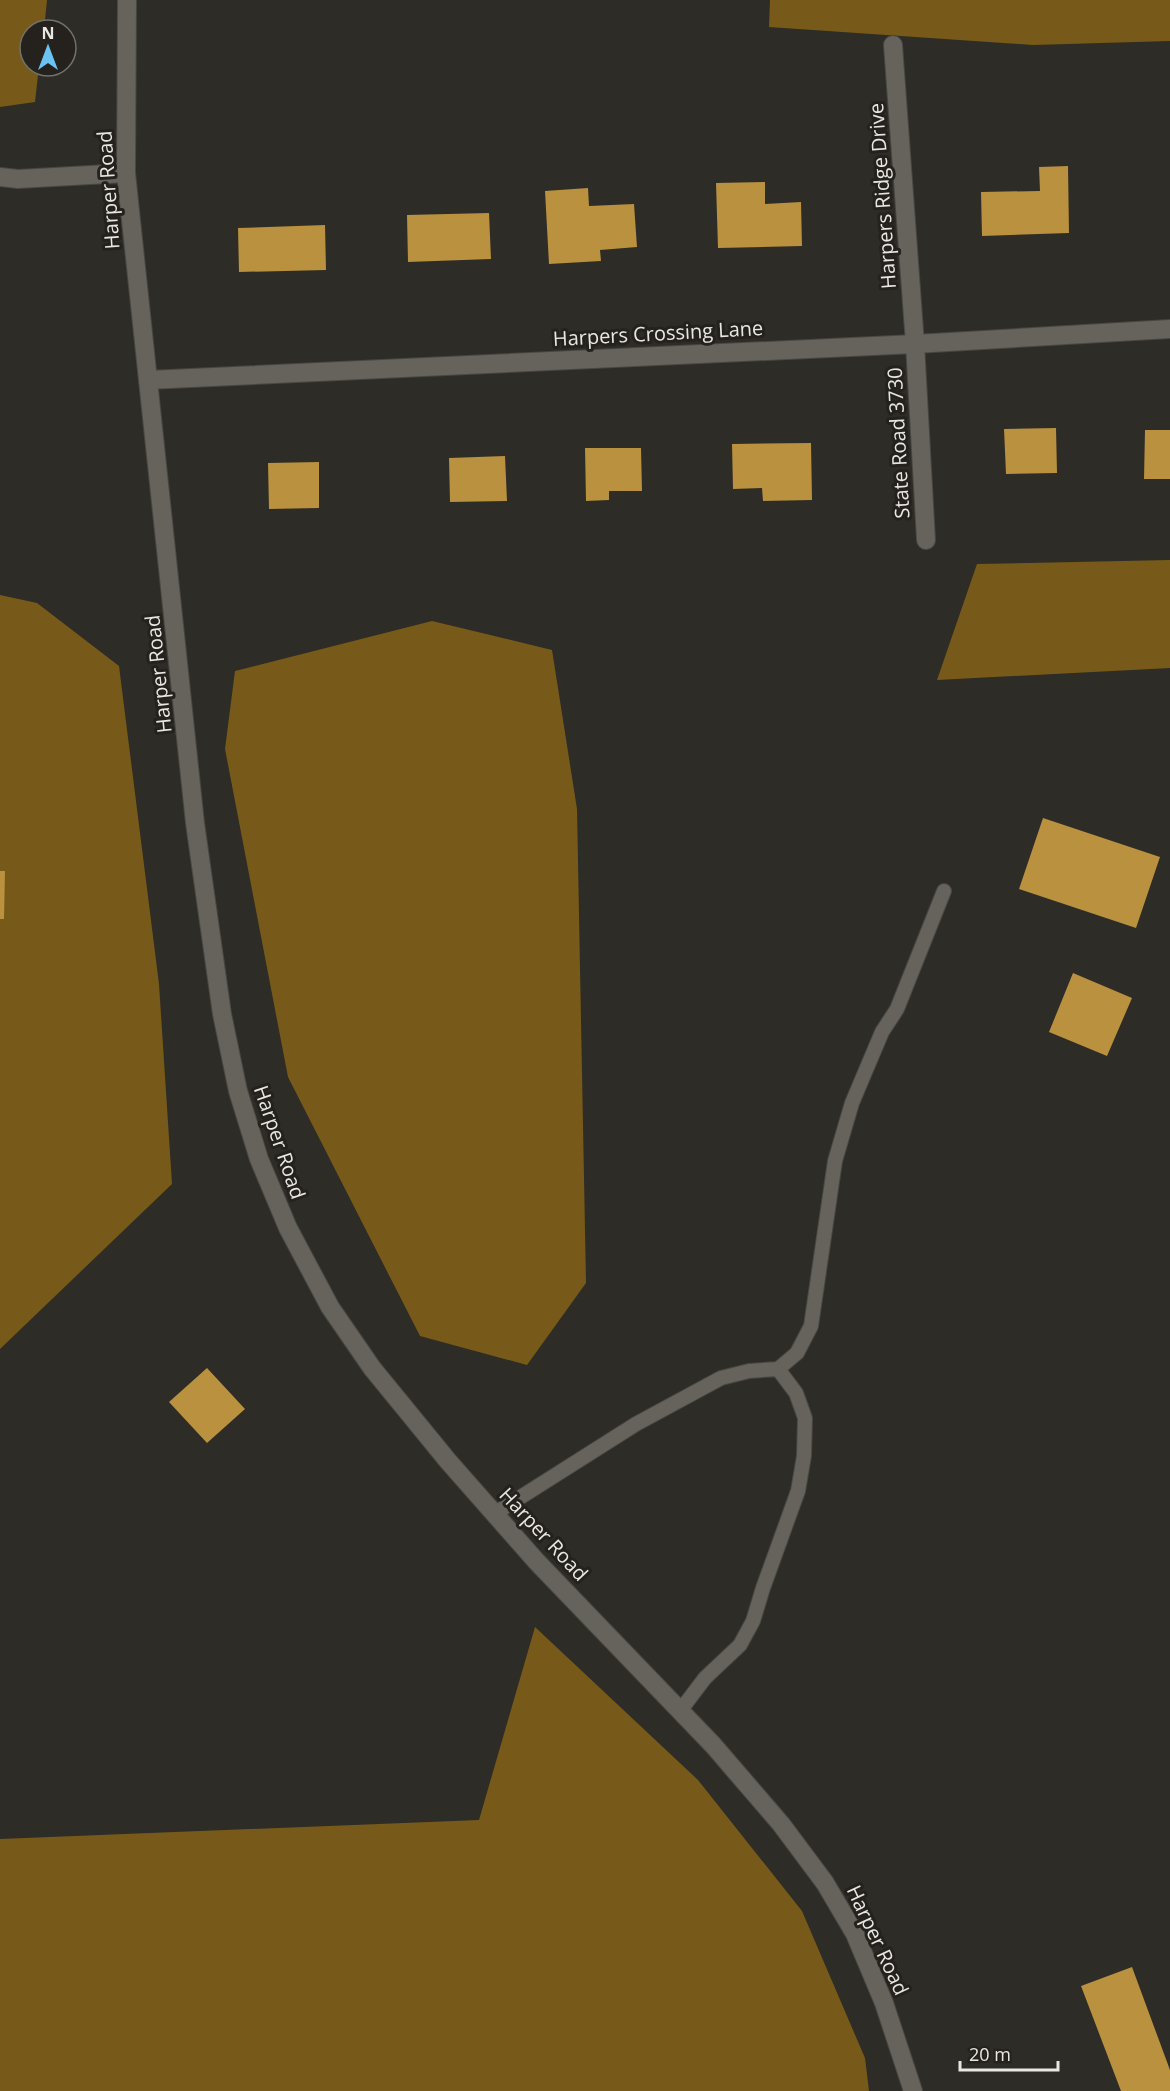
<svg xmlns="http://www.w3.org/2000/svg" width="1170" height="2091" viewBox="0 0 1170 2091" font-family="'Open Sans',sans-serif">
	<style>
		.forest { fill: #775a19 }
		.building { fill: #b9913f }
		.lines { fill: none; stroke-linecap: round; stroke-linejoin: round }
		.service-casing { stroke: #494742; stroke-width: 16 }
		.minor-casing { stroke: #494742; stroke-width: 20 }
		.tertiary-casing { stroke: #494742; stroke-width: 20 }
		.service { stroke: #66635d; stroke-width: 14 }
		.minor { stroke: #66635d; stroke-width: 18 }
		.tertiary { stroke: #66635d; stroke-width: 18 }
		.labels { text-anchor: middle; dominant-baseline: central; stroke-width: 6; stroke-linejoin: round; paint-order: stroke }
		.street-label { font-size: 20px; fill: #e8e7e3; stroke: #25221d }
	</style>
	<rect width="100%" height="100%" fill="#2e2c26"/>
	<!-- forest -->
	<path class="forest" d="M 0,0 L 47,0 L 44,30 L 30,30 L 30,66 L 39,66 L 35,102 L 0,107 Z
		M 770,0 L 1170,0 L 1170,41 L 1033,45 L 769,27 Z
		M 1170,560 L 1170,668 L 937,680 L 977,564 Z
		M 0,595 L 37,603 L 119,666 L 159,984 L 172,1184 L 0,1349 Z
		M 432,621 L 552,650 L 577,809 L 586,1283 L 527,1365 L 420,1336 L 288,1077 L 225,749 L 235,671 Z
		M 535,1627 L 698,1780 L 802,1911 L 865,2058 L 869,2091 L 0,2091 L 0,1839 L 479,1820 Z"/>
	<!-- building -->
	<path class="building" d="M 1068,166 L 1069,233 L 982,236 L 981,192 L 1040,191 L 1039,167 Z
		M 765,182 L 765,204 L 801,202 L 802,246 L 718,248 L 716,183 Z
		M 588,188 L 589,206 L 634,204 L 637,247 L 600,250 L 601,261 L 549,264 L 545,191 Z
		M 489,213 L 491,259 L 408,262 L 407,215 Z
		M 325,225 L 326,270 L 239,272 L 238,228 Z
		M 1056,428 L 1057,473 L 1006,474 L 1004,429 Z
		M 1145,430 L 1170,430 L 1170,479 L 1144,479 Z
		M 811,443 L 812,500 L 763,501 L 762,488 L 733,489 L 732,444 Z
		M 585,448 L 641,448 L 642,491 L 609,491 L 609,500 L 586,501 Z
		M 505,456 L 507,501 L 450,502 L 449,458 Z
		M 319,462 L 319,508 L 269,509 L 268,463 Z
		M 1043,818 L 1160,857 L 1136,928 L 1019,889 Z
		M 0,871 L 5,871 L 4,919 L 0,919 Z
		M 1073,973 L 1132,998 L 1107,1056 L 1049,1032 Z
		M 207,1368 L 245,1409 L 207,1443 L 169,1402 Z
		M 1132,1967 L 1170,2070 L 1170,2091 L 1121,2091 L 1081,1986 Z"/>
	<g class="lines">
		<defs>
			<path id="service" d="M 494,1514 L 636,1424 L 721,1378 L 749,1371 L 778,1369 L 797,1353 L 811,1326 L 835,1161 L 852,1103 L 882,1032 L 897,1009 L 944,891
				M 680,1711 L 705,1678 L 740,1645 L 753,1621 L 763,1588 L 798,1491 L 804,1456 L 805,1418 L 796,1393 L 778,1369"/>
			<path id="minor" d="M 893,45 L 915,344 L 926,540
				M 0,177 L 18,179 L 126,173
				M 148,380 L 915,344 L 1170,329"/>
			<path id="tertiary" d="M 127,0 L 126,173 L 195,823 L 222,1014 L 238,1091 L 259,1159 L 288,1228 L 330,1307 L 372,1368 L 448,1461 L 537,1562 L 713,1745 L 781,1824 L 825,1883 L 855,1934 L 884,2003 L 913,2091"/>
		</defs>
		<!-- service casing -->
		<use href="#service" class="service-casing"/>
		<!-- minor casing -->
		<use href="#minor" class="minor-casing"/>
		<!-- tertiary casing -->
		<use href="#tertiary" class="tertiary-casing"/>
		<!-- service -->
		<use href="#service" class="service"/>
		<!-- minor -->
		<use href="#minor" class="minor"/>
		<!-- tertiary -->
		<use href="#tertiary" class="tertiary"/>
	</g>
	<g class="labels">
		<!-- street labels -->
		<g class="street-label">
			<text transform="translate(108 190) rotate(-94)">Harper Road</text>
			<text transform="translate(882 196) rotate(-94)">Harpers Ridge Drive</text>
			<text transform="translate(658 333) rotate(-3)">Harpers Crossing Lane</text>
			<text transform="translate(898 443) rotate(-93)">State Road 3730</text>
			<text transform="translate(158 674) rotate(-96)">Harper Road</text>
			<text transform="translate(280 1142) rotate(71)">Harper Road</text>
			<text transform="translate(544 1534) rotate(47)">Harper Road</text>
			<text transform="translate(878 1940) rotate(65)">Harper Road</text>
		</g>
	</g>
	<!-- north arrow -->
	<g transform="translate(48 48)"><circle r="28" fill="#25221d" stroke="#73716c" stroke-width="1.5"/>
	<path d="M0-4.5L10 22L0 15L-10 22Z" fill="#6ac3f1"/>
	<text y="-9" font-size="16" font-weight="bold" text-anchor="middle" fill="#e8e7e3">N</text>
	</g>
	<!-- scale -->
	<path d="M960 2061v9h98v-9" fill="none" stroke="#e8e7e3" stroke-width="3"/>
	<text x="969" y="2061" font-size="18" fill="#e8e7e3" stroke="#25221d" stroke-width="4.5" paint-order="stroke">20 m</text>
</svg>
